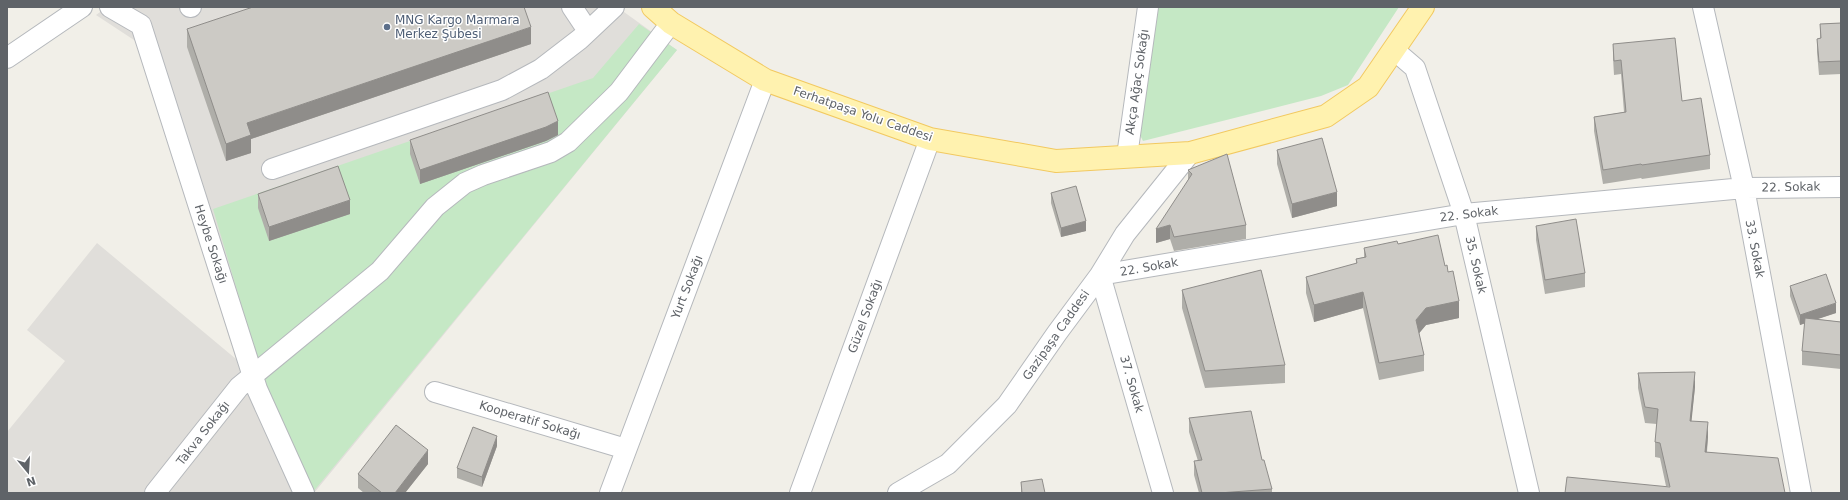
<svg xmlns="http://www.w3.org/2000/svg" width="1848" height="500" viewBox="0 0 1848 500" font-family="'DejaVu Sans',sans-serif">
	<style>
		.industrial { fill: #e0deda }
		.green { fill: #c5e8c5 }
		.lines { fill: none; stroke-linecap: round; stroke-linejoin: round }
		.minor-casing { stroke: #b5b8bc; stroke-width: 22 }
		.major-casing { stroke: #f2c960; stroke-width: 24 }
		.minor { stroke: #fff; stroke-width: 20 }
		.major { stroke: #fff2af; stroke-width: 22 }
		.wall { fill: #afaea9 }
		.shaded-wall { fill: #8f8d8a }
		.building { fill: #cccac5; stroke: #8f8d8a }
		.service-dot { fill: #5c6f8a; stroke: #fff; stroke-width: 1.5 }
		.labels { text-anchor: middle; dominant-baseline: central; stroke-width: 3; stroke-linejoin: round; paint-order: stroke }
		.service-label { font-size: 12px; fill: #4e5e75; stroke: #fff; text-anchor: start }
		.street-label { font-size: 12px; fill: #5f6368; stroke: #fff }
	</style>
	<rect width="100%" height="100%" fill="#f1efe8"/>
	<!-- industrial -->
	<path class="industrial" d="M 107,7 L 617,7 L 677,50 L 314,493 L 7,493 L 7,432 L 65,361 L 27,330 L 97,243 L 236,359 L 137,42 L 96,15 Z"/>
	<!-- green -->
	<path class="green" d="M 1155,7 L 1399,7 L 1348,85 L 1321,96 L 1143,141 L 1136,127 Z
		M 639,24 L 677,50 L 313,492 L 265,385 L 213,209 L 593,78 Z"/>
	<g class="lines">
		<defs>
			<path id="minor" d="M 110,7 L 141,25 L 257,389 L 304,493
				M 190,7 L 191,7
				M 572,7 L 588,31
				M 1703,7 L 1744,188 L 1801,493
				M 1394,50 L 1415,68 L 1464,214 L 1529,493
				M 7,58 L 82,7
				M 1127,156 L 1148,7
				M 272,169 L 502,90 L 541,69 L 580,39 L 614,7
				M 435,392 L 626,449
				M 155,493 L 239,387 L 380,271 L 435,207 L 465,183 L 483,175 L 551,152 L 568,142 L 619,92 L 671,23
				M 610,493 L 765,80
				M 800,493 L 930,139
				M 898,493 L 948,464 L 1007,405 L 1057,333 L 1100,275 L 1125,234 L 1190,153
				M 1163,493 L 1100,275 L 1464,214 L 1744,188 L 1841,187"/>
			<path id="major" d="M 653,7 L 671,23 L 765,80 L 930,139 L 1056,161 L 1190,153 L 1326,116 L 1368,87 L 1423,7"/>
		</defs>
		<!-- minor casing -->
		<use href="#minor" class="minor-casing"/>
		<!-- major casing -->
		<use href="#major" class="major-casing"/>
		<!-- minor -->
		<use href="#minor" class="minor"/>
		<!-- major -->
		<use href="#major" class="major"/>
	</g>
	<!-- wall -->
	<path class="wall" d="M 1841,23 L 1841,74 L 1819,75 L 1817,52 L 1817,39 L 1820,38 L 1820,24 Z
		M 187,29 L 531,44 L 251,139 L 251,153 L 226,161 L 187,47 Z
		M 1613,44 L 1682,101 L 1710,155 L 1710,169 L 1642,179 L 1641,178 L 1603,184 L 1594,131 L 1594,117 L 1624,112 L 1621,74 L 1614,75 L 1613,58 Z
		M 558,135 L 546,141 L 420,184 L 410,154 L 410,140 Z
		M 1277,150 L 1337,206 L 1292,218 L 1277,164 Z
		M 1188,170 L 1246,225 L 1246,239 L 1174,251 L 1170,239 L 1156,243 L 1188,180 Z
		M 1051,193 L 1086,231 L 1061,237 L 1051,203 Z
		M 258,194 L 350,214 L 269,241 L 258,208 Z
		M 1536,226 L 1585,273 L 1585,287 L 1545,294 L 1536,240 Z
		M 1398,244 L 1445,266 L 1459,318 L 1426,325 L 1419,333 L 1424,355 L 1424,371 L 1379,380 L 1363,308 L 1314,322 L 1306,293 L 1306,277 L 1356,264 L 1356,259 L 1364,257 L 1364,248 Z
		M 1790,286 L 1836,313 L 1817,319 L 1841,322 L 1841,369 L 1802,365 L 1802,351 L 1805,323 L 1800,325 L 1790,296 Z
		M 1182,290 L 1285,365 L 1285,383 L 1205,388 L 1182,308 Z
		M 1638,373 L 1695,387 L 1691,421 L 1708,437 L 1707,452 L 1785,493 L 1666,486 L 1660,458 L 1655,457 L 1655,442 L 1657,424 L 1645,423 L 1638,388 Z
		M 1189,418 L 1262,460 L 1272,489 L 1272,493 L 1199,493 L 1194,475 L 1194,461 L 1198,461 L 1189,432 Z
		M 497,446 L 482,487 L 457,478 L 457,468 Z
		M 428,464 L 405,493 L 364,493 L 358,488 L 358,474 Z
		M 1021,482 L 1045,493 L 1021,493 Z"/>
	<!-- shaded-wall -->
	<path class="shaded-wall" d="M 531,27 L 531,44 L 251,139 L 251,153 L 226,161 L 226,144 L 247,123 Z
		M 558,121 L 558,135 L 546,141 L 420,184 L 420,170 Z
		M 1337,192 L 1337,206 L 1292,218 L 1292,204 Z
		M 350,200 L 350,214 L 269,241 L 269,227 Z
		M 1086,221 L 1086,231 L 1061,237 L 1061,228 Z
		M 1170,225 L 1170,239 L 1156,243 L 1156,229 Z
		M 1363,292 L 1363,308 L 1314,322 L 1314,305 Z
		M 1459,301 L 1459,318 L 1426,325 L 1416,337 L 1416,320 L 1426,308 Z
		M 1836,303 L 1836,313 L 1800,325 L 1800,315 Z
		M 1695,372 L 1695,387 L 1690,436 L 1690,421 Z
		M 1708,422 L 1708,437 L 1705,467 L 1705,452 Z
		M 497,436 L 497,446 L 482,487 L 482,477 Z
		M 428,450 L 428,464 L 405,493 L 395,493 Z"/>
	<!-- building -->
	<path class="building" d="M 253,7 L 524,7 L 531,27 L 247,123 L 251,135 L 226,144 L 187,29 Z
		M 1841,23 L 1841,61 L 1819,62 L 1817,39 L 1821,38 L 1820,24 Z
		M 1675,38 L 1682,101 L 1701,98 L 1710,155 L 1642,165 L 1641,164 L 1603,170 L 1594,117 L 1626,112 L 1621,60 L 1614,61 L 1613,44 Z
		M 548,92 L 558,121 L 546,127 L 420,170 L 410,140 Z
		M 1322,138 L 1337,192 L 1292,204 L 1277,150 Z
		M 1227,154 L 1246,225 L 1174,237 L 1170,225 L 1156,229 L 1192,174 L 1188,170 Z
		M 338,166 L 350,200 L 269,227 L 258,194 Z
		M 1076,186 L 1086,221 L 1061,228 L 1051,193 Z
		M 1576,219 L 1585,273 L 1545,280 L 1536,226 Z
		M 1438,235 L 1445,266 L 1447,265 L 1448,272 L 1453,271 L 1459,301 L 1426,308 L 1416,320 L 1424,355 L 1379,363 L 1363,292 L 1314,305 L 1306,277 L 1357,263 L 1356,259 L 1366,257 L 1364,248 L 1397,241 L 1398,244 Z
		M 1261,270 L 1285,365 L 1205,371 L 1182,290 Z
		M 1826,274 L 1836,303 L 1800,315 L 1790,286 Z
		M 1805,318 L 1841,322 L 1841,355 L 1802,351 Z
		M 1695,372 L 1690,421 L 1708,422 L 1705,452 L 1778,458 L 1785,493 L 1565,493 L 1567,477 L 1670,487 L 1660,443 L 1655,442 L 1658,409 L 1645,407 L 1638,373 Z
		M 1251,411 L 1262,460 L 1264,460 L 1272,489 L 1219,493 L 1202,493 L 1194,461 L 1202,460 L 1189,418 Z
		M 396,425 L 428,450 L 395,493 L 382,493 L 358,474 Z
		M 473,427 L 497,436 L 482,477 L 457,468 Z
		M 1042,479 L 1045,493 L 1022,493 L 1021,482 Z"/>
	<!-- markers -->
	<circle class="service-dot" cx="387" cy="27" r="4"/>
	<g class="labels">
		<!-- service labels -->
		<g class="service-label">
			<text x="395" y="20">MNG Kargo Marmara<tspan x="395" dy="14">Merkez Şubesi</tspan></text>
		</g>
		<!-- street labels -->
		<g class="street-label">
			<text transform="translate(1137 82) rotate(-82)">Akça Ağaç Sokağı</text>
			<text transform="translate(863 114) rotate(19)">Ferhatpaşa Yolu Caddesi</text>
			<text transform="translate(1791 187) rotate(-1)">22. Sokak</text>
			<text transform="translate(1469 214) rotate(-7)">22. Sokak</text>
			<text transform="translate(211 244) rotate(72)">Heybe Sokağı</text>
			<text transform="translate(1755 249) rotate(79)">33. Sokak</text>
			<text transform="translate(1476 265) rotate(77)">35. Sokak</text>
			<text transform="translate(1149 267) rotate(-10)">22. Sokak</text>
			<text transform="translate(687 287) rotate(-69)">Yurt Sokağı</text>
			<text transform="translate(865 316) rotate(-70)">Güzel Sokağı</text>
			<text transform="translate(1056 335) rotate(-55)">Gazipaşa Caddesi</text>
			<text transform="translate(1132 384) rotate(74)">37. Sokak</text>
			<text transform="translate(530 420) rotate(17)">Kooperatif Sokağı</text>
			<text transform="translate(203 433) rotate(-52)">Takva Sokağı</text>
		</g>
	</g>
	<!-- border -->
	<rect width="1848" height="500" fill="none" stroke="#5f6368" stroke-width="16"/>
	<!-- north arrow -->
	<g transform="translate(28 472) rotate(162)" stroke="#ffffff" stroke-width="3" paint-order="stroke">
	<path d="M0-3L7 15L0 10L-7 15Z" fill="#5f6368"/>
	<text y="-6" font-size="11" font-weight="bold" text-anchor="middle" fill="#5f6368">N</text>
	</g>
</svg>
